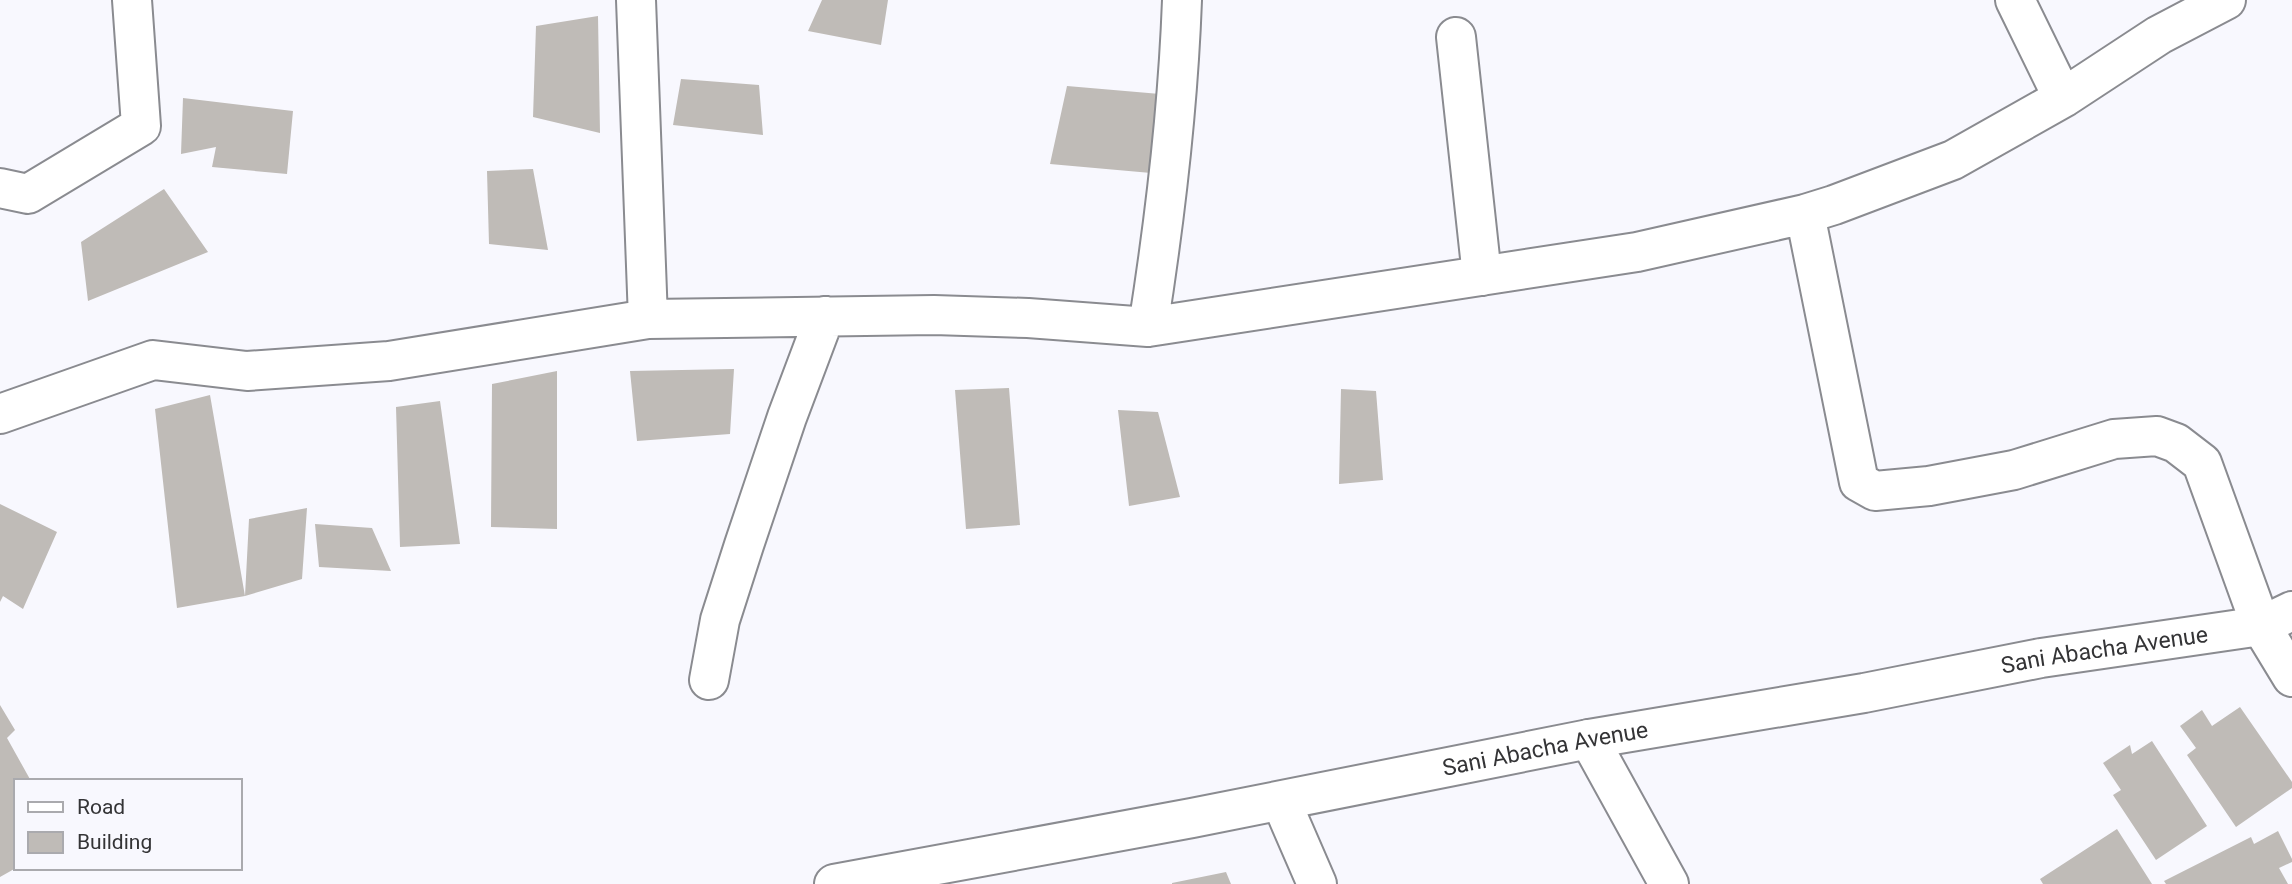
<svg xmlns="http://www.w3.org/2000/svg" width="2292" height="884" viewBox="0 0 2292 884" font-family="Roboto,sans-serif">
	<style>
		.building { fill: #bfbbb7 }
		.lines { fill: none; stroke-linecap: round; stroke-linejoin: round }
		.street-casing { stroke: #8a8b90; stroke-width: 42 }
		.secondary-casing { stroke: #8a8b90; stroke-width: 42 }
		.street { stroke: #fff; stroke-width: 38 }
		.secondary { stroke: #fff; stroke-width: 38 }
		.labels { text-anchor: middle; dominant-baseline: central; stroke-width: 7; stroke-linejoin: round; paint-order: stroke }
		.street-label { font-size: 23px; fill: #343436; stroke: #f8f8fe }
	</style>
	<rect width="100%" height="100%" fill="#f8f8fe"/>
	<!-- building -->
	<path class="building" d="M 822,0 L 888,0 L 881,45 L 808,31 Z
		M 598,16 L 600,133 L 533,117 L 536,26 Z
		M 681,79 L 759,85 L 763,135 L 673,125 Z
		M 1067,86 L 1160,94 L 1151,173 L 1050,164 Z
		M 183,98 L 293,111 L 287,174 L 212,167 L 216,147 L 181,154 Z
		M 533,169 L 548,250 L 489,244 L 487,171 Z
		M 164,189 L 208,252 L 88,301 L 81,242 Z
		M 734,369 L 730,434 L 637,441 L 630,371 Z
		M 557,371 L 557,529 L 491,527 L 492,384 Z
		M 1009,388 L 1020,525 L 966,529 L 955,390 Z
		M 1341,389 L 1376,391 L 1383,480 L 1339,484 Z
		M 210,395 L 245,596 L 177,608 L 155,409 Z
		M 440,401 L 460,544 L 400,547 L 396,407 Z
		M 1118,410 L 1158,412 L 1180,497 L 1129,506 Z
		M 0,504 L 57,532 L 23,609 L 3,596 L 0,602 Z
		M 307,508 L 302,579 L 245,596 L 249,519 Z
		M 315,524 L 372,528 L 391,571 L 319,567 Z
		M 0,705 L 15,730 L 7,738 L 31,781 L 16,781 L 16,868 L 0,877 Z
		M 2240,707 L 2292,782 L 2292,788 L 2236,827 L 2187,755 L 2196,748 L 2180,726 L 2202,710 L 2212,726 Z
		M 2152,741 L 2207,826 L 2156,860 L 2113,795 L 2121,790 L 2103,763 L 2130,745 L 2132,754 Z
		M 2117,829 L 2152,884 L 2043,884 L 2040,879 Z
		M 2278,831 L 2292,859 L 2292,862 L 2279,868 L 2288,884 L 2166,884 L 2164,881 L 2251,837 L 2254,844 Z
		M 1226,872 L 1231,884 L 1172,884 L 1172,883 Z"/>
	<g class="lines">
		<defs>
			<path id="street" d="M 636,0 L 648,319
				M 2015,0 L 2063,98
				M 1456,37 L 1482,276
				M 0,188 L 28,194 L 141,126 L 132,0
				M 1805,214 L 1859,482 L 1875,491 L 1929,486 L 2014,470 L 2114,439 L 2157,436 L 2176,443 L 2202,463 L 2261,626 L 2292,677
				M 1148,327 C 1165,219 1178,110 1182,0
				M 0,414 L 153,360 L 247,371 L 389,361 L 648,319 L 934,315 L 1028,318 L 1148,327 L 1637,252 L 1805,214 L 1834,205 L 1953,160 L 2063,98 L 2159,35 L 2226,0
				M 709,680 L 720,620 L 744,545 L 787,417 L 825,316
				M 1589,739 L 1669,884
				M 1281,801 L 1317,884"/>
			<g id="secondary">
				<path id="s1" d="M 834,884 L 1192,818 L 1589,739 L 1864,693 L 2041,658 L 2261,626 L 2292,611"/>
			</g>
		</defs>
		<!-- street casing -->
		<use href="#street" class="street-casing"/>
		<!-- secondary casing -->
		<use href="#secondary" class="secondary-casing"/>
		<!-- street -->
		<use href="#street" class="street"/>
		<!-- secondary -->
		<use href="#secondary" class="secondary"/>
	</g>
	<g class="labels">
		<!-- street labels -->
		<g class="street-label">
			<text stroke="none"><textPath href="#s1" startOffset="1292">Sani Abacha Avenue</textPath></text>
			<text stroke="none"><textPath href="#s1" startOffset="724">Sani Abacha Avenue</textPath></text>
		</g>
	</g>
	<!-- legend -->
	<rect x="14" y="779" width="228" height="91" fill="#f8f8fe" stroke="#aaaaae" stroke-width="2"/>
	<rect x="28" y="802" width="35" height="10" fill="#ffffff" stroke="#aaaaae" stroke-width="2"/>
	<text x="77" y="814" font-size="21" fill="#343436">Road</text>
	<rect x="28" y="832" width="35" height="21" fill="#bfbbb7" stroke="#aaaaae" stroke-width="2"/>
	<text x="77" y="849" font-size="21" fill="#343436">Building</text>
</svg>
